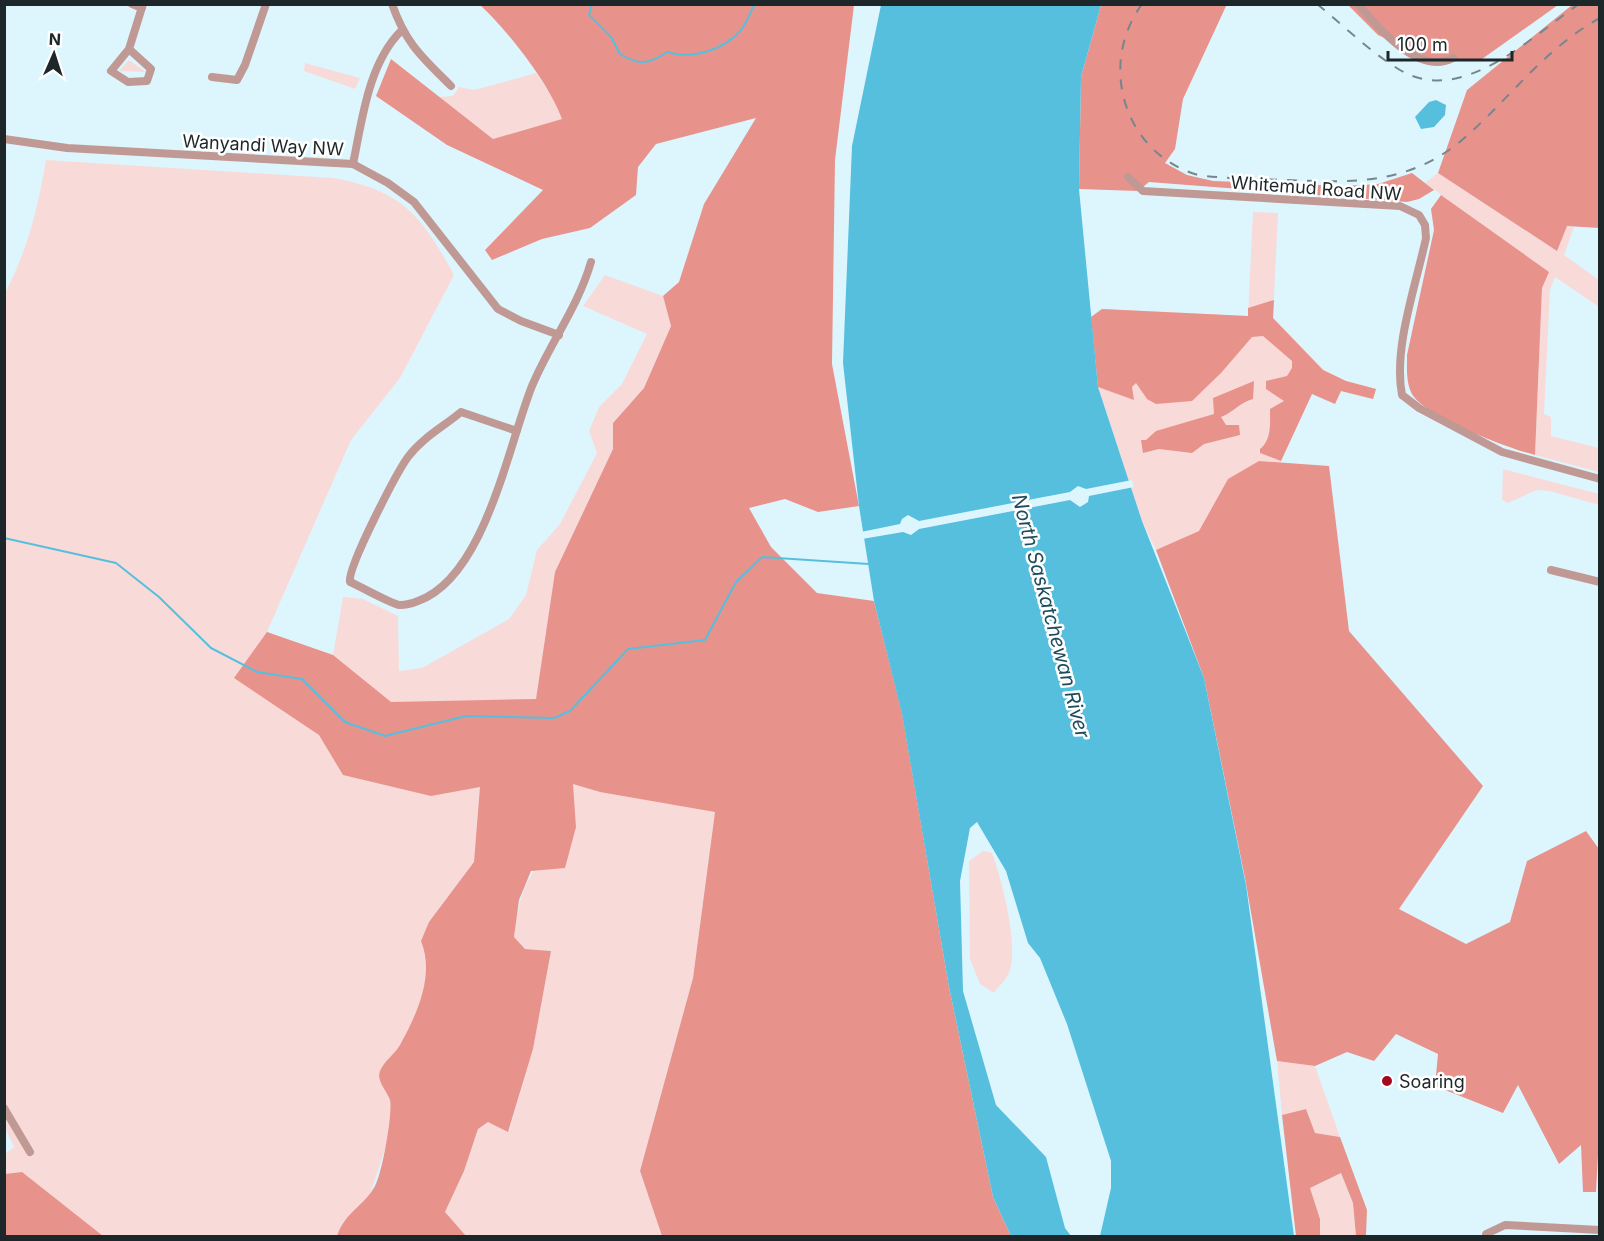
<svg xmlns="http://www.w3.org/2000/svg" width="1604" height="1241" viewBox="0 0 1604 1241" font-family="Inter,sans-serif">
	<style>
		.green { fill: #f8dbd9 }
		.forest { fill: #e8928c }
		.water { fill: #56bfde }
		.pier { fill: #ddf6fe }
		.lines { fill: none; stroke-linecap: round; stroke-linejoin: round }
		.stream { stroke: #56bfde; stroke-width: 2 }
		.minor { stroke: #c09995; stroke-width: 8 }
		.rail { stroke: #76868c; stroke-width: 2; stroke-dasharray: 10 10; stroke-linecap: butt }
		.poi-dot { fill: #a4081d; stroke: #fff; stroke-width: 2 }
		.labels { text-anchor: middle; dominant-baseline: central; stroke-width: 5; stroke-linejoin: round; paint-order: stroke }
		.street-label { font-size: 18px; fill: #1d2629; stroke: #fff }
		.poi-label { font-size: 18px; fill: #1d2629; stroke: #fff; text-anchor: start }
		.water-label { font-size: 20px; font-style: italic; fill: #1f4c5a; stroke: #fff }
	</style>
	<rect width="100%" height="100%" fill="#ddf6fe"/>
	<!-- green -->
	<path class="green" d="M 129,60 L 146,72 L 119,71 Z
		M 305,63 L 360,78 L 355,89 L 304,71 Z
		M 536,73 L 552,96 L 563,119 L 493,139 L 438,97 L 453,96 L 459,87 L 474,90 Z
		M 46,160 L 333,178 C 402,190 422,216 454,275 L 400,378 L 351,440 L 267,632 L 333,655 L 343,597 L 363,599 L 398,616 L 399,671 L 422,668 L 509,619 L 526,595 L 537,550 L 560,524 L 597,453 L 589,431 L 599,407 L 622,384 L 647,334 L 583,306 L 605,275 L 663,296 L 671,326 L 644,388 L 613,423 L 613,449 L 555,572 L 536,699 L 356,1236 L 5,1236 L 5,1154 L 14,1147 L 5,1128 L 4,295 C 27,252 38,208 46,160 Z
		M 1438,173 L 1556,250 L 1566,226 L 1574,227 L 1564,255 L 1599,280 L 1599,307 L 1555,277 L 1550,290 L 1544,414 L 1551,417 L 1551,436 L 1599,448 L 1599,472 L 1535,455 L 1542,288 L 1548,272 L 1425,183 Z
		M 1253,212 L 1278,213 L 1273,318 L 1324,370 L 1346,381 L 1376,389 L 1373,399 L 1341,391 L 1335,404 L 1312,394 L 1258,511 L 1156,550 L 1142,521 L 1098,387 L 1091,317 L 1102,309 L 1248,316 Z
		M 1503,469 L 1599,494 L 1599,505 L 1550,491 L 1537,490 L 1508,503 L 1502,500 Z
		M 572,783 L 600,792 L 634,791 L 715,812 L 693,978 L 640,1171 L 662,1236 L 466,1236 L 445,1212 L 464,1171 L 478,1129 L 488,1122 L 509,1131 L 533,1049 L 551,951 L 525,949 L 514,937 C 522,874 533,869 576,827 Z
		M 983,851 L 992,853 C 1002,880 1018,942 1010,970 C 1008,978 999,986 994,993 L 980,984 L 970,959 L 969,861 Z
		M 1277,1061 L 1315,1066 L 1340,1137 L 1315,1133 L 1306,1109 L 1282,1115 Z
		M 1341,1173 L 1353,1203 L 1356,1236 L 1320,1236 L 1320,1219 L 1310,1188 Z"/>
	<!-- forest -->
	<path class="forest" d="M 1227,4 L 1183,99 L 1175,149 L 1165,163 L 1187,175 L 1213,181 L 1344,186 L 1378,184 L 1412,173 L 1434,190 L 1419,199 L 1407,202 L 1149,182 L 1138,191 L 1079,189 L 1081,77 L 1101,5 Z
		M 480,5 L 854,5 L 835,160 L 832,364 L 859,506 L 818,512 L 785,499 L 749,508 L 771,547 L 817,593 L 874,601 L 902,713 L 949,987 L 993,1197 L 1011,1236 L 662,1236 L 640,1171 L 693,978 L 715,812 L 600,792 L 573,784 L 576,827 L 565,868 L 531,871 L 519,900 L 514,937 L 525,949 L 551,951 L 533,1049 L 508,1132 L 488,1122 L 478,1129 L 464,1171 L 445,1212 L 466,1236 L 337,1236 C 345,1212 364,1206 375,1186 C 382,1174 393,1113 390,1100 C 387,1091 376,1081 380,1071 C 384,1061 395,1054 400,1045 C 417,1014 435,975 421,941 L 429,922 L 474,862 L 480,787 L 431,796 L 343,775 L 319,735 L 234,678 L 267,632 L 333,655 L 391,702 L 536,699 L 555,572 L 613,449 L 613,423 L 644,388 L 671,326 L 663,296 L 679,282 L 704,204 L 756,118 L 656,144 L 638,167 L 636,195 L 590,228 L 542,239 L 492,260 L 485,250 L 543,190 L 447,145 L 376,96 L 391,59 L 493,139 L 562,119 C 549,83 508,31 480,5 Z
		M 1348,5 L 1558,5 L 1482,59 L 1455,61 L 1431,59 L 1378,35 Z
		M 1572,5 L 1599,5 L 1599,228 L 1567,226 L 1557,251 L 1438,173 L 1467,90 Z
		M 1441,195 L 1549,272 L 1542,288 L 1535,455 C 1510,449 1420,415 1411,392 C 1406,380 1407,368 1407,355 L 1434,230 L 1431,209 Z
		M 1274,300 L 1273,318 L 1323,370 L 1346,381 L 1376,389 L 1373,399 L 1341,391 L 1335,404 L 1312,394 L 1281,461 L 1260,453 L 1260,449 C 1272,440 1270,422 1270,409 L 1284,401 L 1266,389 L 1266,381 L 1287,376 L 1292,368 L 1292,361 L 1263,336 L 1252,337 L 1221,373 L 1192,401 L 1156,404 L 1147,399 L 1136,383 L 1132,387 L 1134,400 L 1098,387 L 1091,317 L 1102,309 L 1248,316 L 1248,308 Z
		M 1254,381 L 1253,399 C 1240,402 1234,412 1221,417 L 1226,425 L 1239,425 L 1240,435 L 1204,444 L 1192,453 L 1159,449 L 1143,453 L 1141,440 L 1146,440 L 1156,431 L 1214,414 L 1213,398 Z
		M 1259,461 L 1329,466 L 1349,631 L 1483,786 L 1399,909 L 1466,944 L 1510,922 L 1527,861 L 1586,831 L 1599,849 L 1600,1118 L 1596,1192 L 1583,1192 L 1581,1145 L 1559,1164 L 1518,1085 L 1503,1113 L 1435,1086 L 1438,1054 L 1396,1034 L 1374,1061 L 1347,1052 L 1315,1066 L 1277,1061 L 1245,878 L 1204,678 L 1156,550 L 1199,531 L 1228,479 Z
		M 1306,1109 L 1315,1133 L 1340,1137 L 1367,1210 L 1366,1236 L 1356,1236 L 1353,1203 L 1341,1173 L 1310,1188 L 1320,1219 L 1320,1236 L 1296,1236 L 1282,1115 Z
		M 22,1172 L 103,1236 L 5,1236 L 5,1174 Z"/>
	<!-- water -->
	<path class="water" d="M 881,5 L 1101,5 L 1081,77 L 1079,189 L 1098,387 L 1142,521 L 1204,678 L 1246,885 L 1294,1236 L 1100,1236 L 1111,1188 L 1111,1161 L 1067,1024 L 1040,958 L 1028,943 L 1006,871 L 977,822 L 970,828 L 960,881 L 963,991 L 996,1105 L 1046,1157 L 1065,1228 L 1071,1236 L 1011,1236 L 993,1197 L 949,987 L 902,714 L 874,601 L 859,506 L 843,363 L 852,146 Z
		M 1436,100 L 1446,105 L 1445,115 L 1434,127 L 1421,129 L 1415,117 L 1429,102 Z"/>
	<!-- pier -->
	<path class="pier" d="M 1132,480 L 1134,487 L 1089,496 L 1088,502 L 1080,507 L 1070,500 L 919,529 L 911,535 L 903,532 L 862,539 L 861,532 L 900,524 L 902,519 L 908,515 L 919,521 L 1070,492 L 1078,486 L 1086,489 Z"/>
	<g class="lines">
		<!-- stream -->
		<path class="stream" d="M 592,4 L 589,15 L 611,37 L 620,54 C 638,65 649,65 667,52 C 692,60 724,50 741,30 C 747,23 750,12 755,4
			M 4,538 L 116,563 L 159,597 L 211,648 L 257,672 L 302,679 L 345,722 L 385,736 L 466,716 L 554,718 L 570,711 L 628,649 L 705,640 L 736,582 L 762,557 L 869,564"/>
		<!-- minor -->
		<path class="minor" d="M 132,4 L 142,8
			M 392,4 C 406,44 422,57 451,86
			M 1358,4 C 1378,28 1419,76 1453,58
			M 129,49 L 151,69 L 147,81 L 128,82 L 111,71 L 129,49 L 143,4
			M 212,77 L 237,80 L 245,65 L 266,4
			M 4,139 L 67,148 L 353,164 L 388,183 L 414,202 L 498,309 L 521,321 L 559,335
			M 353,164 C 362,121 368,64 401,31
			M 1128,177 L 1143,191 L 1400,206 L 1419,215 L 1425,225 L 1426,238 C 1416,285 1393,348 1402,395 L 1419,408 L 1502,452 L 1600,479
			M 517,431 L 461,412 C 443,427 422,438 408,457 C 397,472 347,568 350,582 C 360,586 393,605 400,605 C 405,605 413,603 418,601 C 485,577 508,446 532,386 C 550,343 578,307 591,262
			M 1551,570 L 1600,582
			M 4,1108 L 30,1152
			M 1486,1236 L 1486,1234 L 1505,1225 L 1600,1230"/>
		<!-- rail -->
		<path class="rail" d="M 1142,4 C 1097,66 1125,154 1198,175 C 1227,179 1256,179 1285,180 C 1356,183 1414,185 1470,133 C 1514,93 1547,47 1600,18
			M 1317,4 C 1344,26 1370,52 1400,70 C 1462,107 1532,36 1579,4"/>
	</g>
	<!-- markers -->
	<circle class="poi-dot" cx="1387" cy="1081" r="6"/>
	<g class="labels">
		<!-- street labels -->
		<g class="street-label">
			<text transform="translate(263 145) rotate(3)">Wanyandi Way NW</text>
			<text transform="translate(1316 188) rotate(4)">Whitemud Road NW</text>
		</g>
		<!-- poi labels -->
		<g class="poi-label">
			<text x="1399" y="1081">Soaring</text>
		</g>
		<!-- water labels -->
		<g class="water-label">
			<text transform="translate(1051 616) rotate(75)">North Saskatchewan River</text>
		</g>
	</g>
	<!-- border -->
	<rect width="1604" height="1241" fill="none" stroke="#1d2629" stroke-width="12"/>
	<!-- north arrow -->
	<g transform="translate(54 54) rotate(3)" stroke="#ffffff" stroke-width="4.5" paint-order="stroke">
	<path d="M0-4.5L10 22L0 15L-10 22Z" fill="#1d2629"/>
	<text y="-9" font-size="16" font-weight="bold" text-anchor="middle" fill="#1d2629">N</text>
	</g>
	<!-- scale -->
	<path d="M1388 51v9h124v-9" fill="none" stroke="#1d2629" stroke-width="3"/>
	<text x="1397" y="51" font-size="18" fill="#1d2629" stroke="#ffffff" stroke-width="4.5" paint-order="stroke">100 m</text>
</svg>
